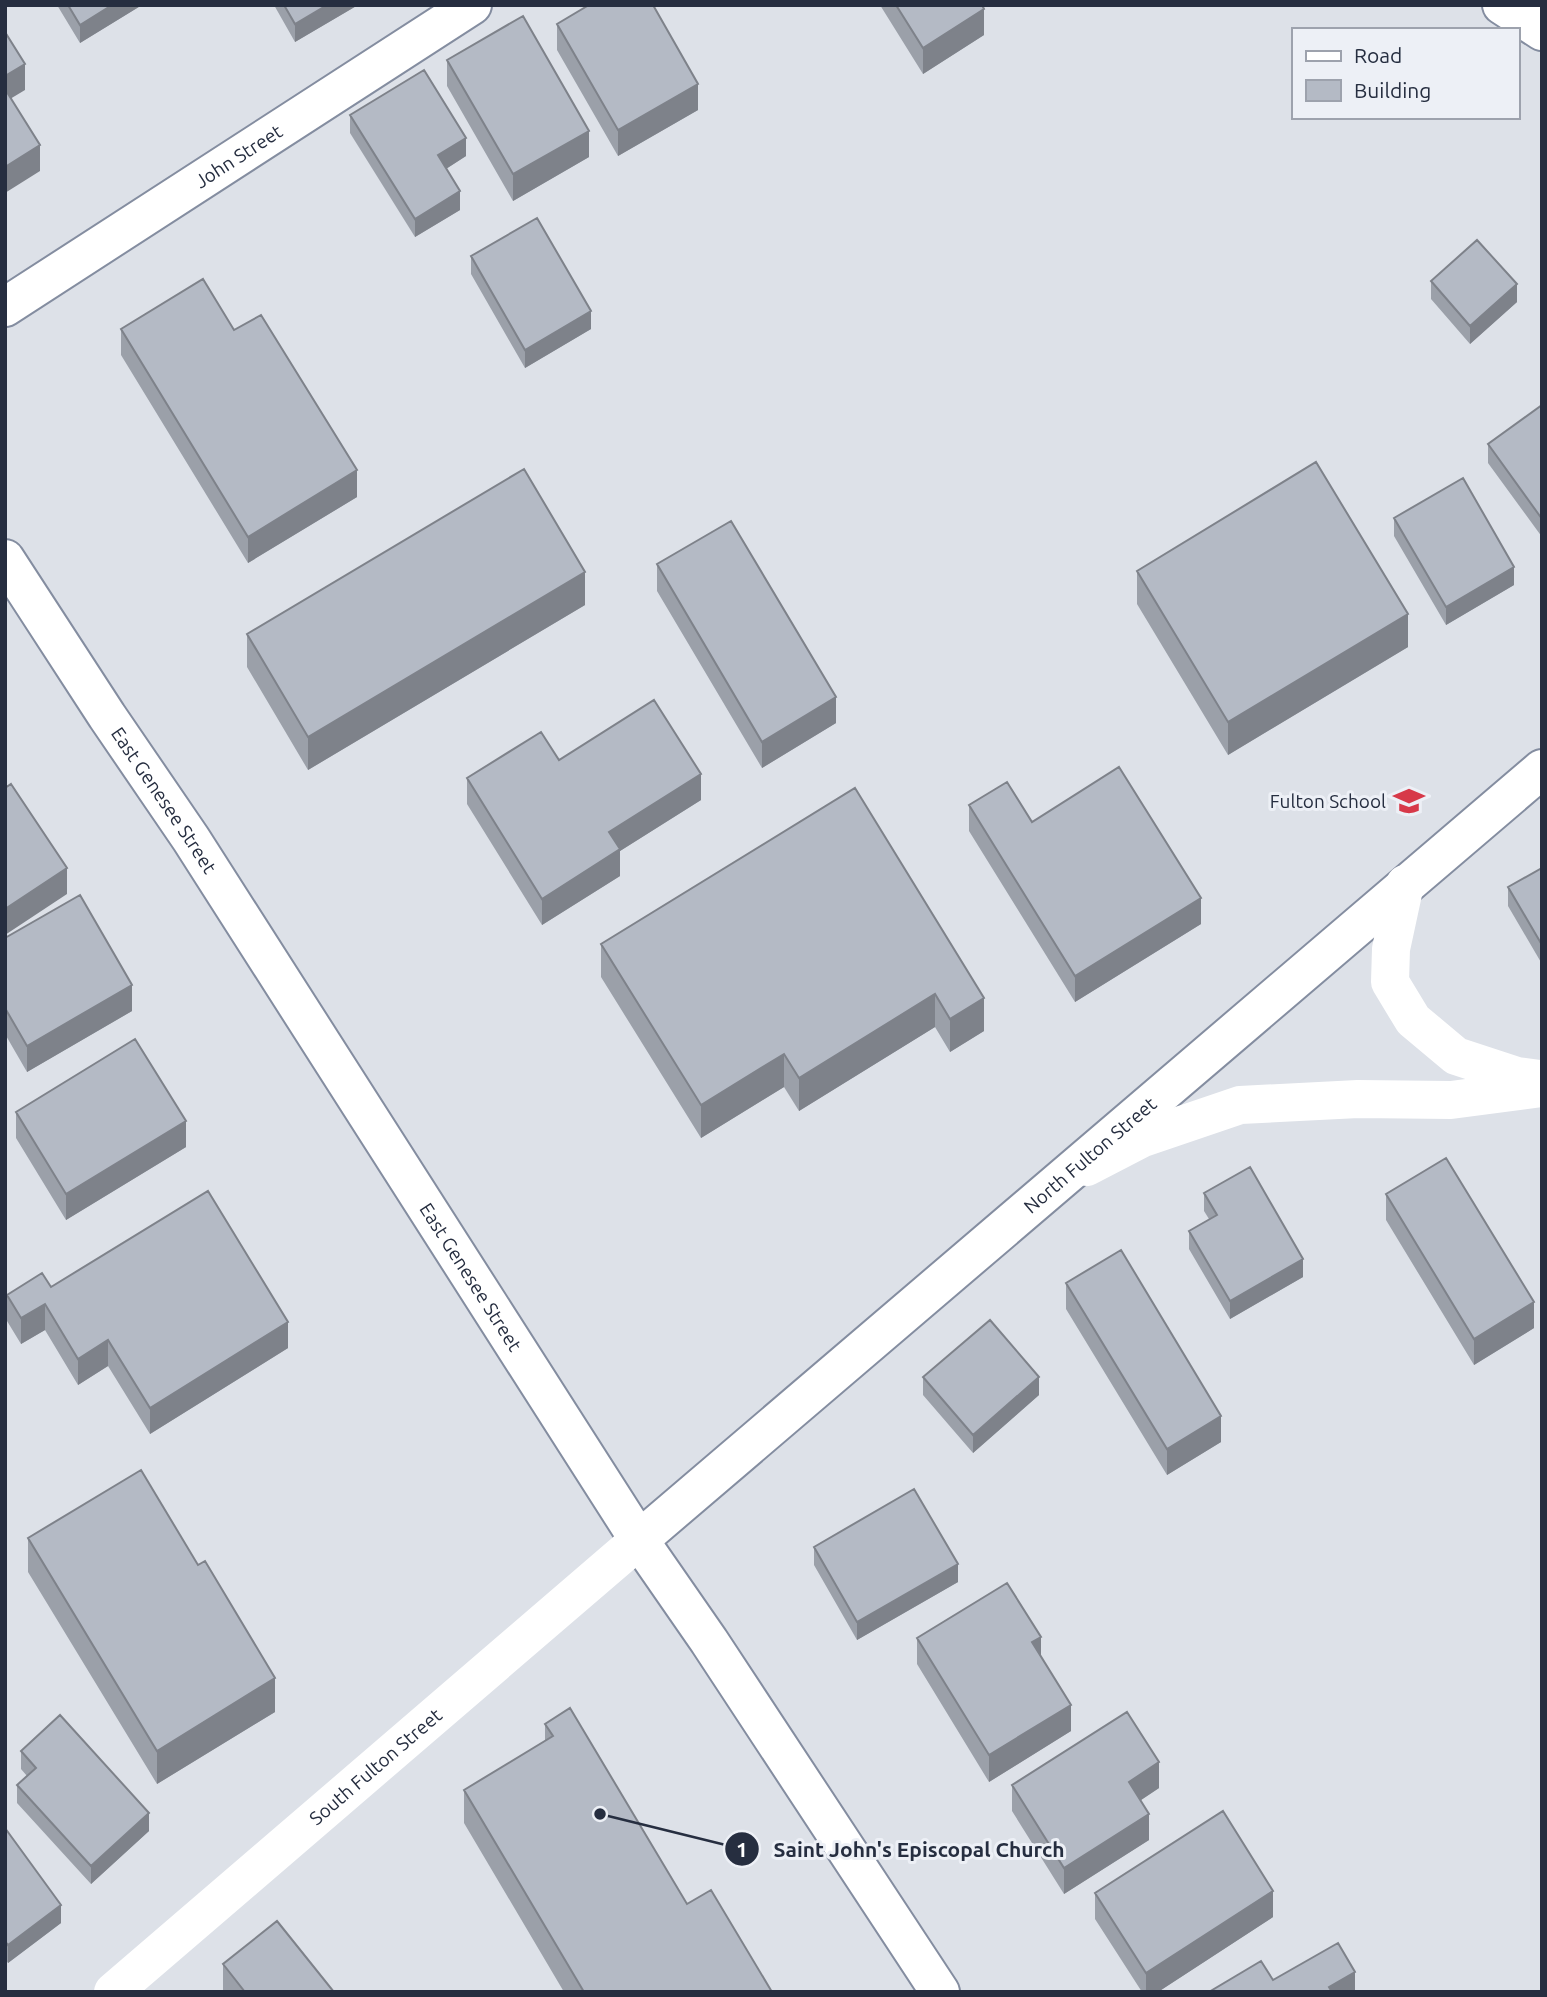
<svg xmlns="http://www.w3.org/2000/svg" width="1547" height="1997" viewBox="0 0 1547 1997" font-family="Ubuntu,sans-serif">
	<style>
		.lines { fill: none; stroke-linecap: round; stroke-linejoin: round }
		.highway-casing { stroke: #848da0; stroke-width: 42 }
		.secondary { stroke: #fff; stroke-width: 38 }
		.highway { stroke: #fff; stroke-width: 38 }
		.wall { fill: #9ba0a9 }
		.shaded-wall { fill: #7e828a }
		.building { fill: #b4bac5; stroke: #7e828a; stroke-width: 2 }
		.labels { text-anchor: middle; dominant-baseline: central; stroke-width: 6; stroke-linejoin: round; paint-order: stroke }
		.street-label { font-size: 19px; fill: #262e40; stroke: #edf0f6 }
		.poi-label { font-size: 19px; fill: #262e40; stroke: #edf0f6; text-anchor: end }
		.leader { fill: none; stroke: #262e40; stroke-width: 2.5 }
		.callout-dot { fill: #262e40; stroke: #edf0f6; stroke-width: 2.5 }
		.mark-label { font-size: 21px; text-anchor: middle; font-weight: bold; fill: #fff }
		.callout-label { font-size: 21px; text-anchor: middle; font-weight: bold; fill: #262e40; stroke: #edf0f6; stroke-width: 6; stroke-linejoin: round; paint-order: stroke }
	</style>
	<rect width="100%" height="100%" fill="#dde1e8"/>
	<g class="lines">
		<defs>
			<g id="highway">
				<path d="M 1502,5 L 1542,31"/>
				<path id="s2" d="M 5,307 L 472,5"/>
				<path id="s3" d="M 5,559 L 107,716 L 191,839 L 639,1540 L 709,1641 L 940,1992"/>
				<path id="s4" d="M 639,1540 L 1542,769"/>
			</g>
		</defs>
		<!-- highway casing -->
		<use href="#highway" class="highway-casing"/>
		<!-- secondary -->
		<g class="secondary">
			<path d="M 1405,884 L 1391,949 L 1390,982 L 1413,1020 L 1456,1056 L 1517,1076 L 1540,1079"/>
			<path d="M 1087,1167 L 1143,1138 L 1240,1105 L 1358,1099 L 1451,1100 L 1542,1088"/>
			<path id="s1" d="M 113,1992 L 639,1540"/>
		</g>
		<!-- highway -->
		<use href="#highway" class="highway"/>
	</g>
	<!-- wall -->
	<path class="wall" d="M 57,5 L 142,5 L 80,43 Z
		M 274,5 L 358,5 L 295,42 Z
		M 880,5 L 982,5 L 984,35 L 923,74 Z
		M 557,24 L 698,110 L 618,156 L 557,50 Z
		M 447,60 L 589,157 L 513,201 L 447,86 Z
		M 350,115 L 466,156 L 446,169 L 460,210 L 415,237 L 350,133 Z
		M 471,256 L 591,329 L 525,368 L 471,274 Z
		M 1431,281 L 1517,302 L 1470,344 L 1431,299 Z
		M 121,329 L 234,330 L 357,497 L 248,563 L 121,355 Z
		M 1542,405 L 1542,537 L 1488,463 L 1488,444 Z
		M 1394,518 L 1514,585 L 1446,625 L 1394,536 Z
		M 657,564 L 836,723 L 762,768 L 657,591 Z
		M 1137,571 L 1408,647 L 1228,755 L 1137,604 Z
		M 585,605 L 308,770 L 247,667 L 247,634 Z
		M 559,760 L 701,800 L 620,851 L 620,876 L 542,925 L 467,804 L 467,778 Z
		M 855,788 L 984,1031 L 950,1052 L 935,1027 L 799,1111 L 784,1087 L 701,1138 L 601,977 L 601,944 Z
		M 969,805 L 1032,822 L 1201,924 L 1075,1002 L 969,831 Z
		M 1542,868 L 1542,964 L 1508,906 L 1508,887 Z
		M 5,938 L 132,1011 L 27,1072 L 5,1034 Z
		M 16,1112 L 186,1147 L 66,1220 L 16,1138 Z
		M 1204,1193 L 1303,1277 L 1230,1319 L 1189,1249 L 1189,1231 L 1209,1219 L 1204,1211 Z
		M 1386,1194 L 1534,1328 L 1474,1365 L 1386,1220 Z
		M 1066,1283 L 1221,1442 L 1167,1475 L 1066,1309 Z
		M 51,1287 L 288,1348 L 150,1434 L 108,1366 L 78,1385 L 45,1330 L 21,1344 L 7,1321 L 7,1295 Z
		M 923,1377 L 1039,1395 L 973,1453 L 923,1395 Z
		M 28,1538 L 275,1712 L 157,1784 L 28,1572 Z
		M 814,1547 L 958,1582 L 857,1640 L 814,1565 Z
		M 917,1638 L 1041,1656 L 1071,1731 L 989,1782 L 917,1664 Z
		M 545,1724 L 687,1904 L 772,1992 L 564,1992 L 464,1823 L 464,1790 L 545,1741 Z
		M 21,1751 L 149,1831 L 91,1884 L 17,1803 L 17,1785 L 27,1776 L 21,1769 Z
		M 1012,1785 L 1159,1788 L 1141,1800 L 1149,1840 L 1064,1894 L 1012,1811 Z
		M 5,1828 L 61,1923 L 8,1963 L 5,1959 Z
		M 1095,1893 L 1273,1917 L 1158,1992 L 1142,1992 L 1095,1919 Z
		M 223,1964 L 334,1992 L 224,1992 L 223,1990 Z"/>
	<!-- shaded-wall -->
	<path class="shaded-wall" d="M 112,5 L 142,5 L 80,43 L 80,25 Z
		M 327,5 L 358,5 L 295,42 L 295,24 Z
		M 984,9 L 984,35 L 923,74 L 923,48 Z
		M 25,64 L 25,90 L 5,102 L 5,76 Z
		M 698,84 L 698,110 L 618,156 L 618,130 Z
		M 589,131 L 589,157 L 513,201 L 513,174 Z
		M 466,138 L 466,156 L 438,174 L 438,155 Z
		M 40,145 L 40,171 L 5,193 L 5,167 Z
		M 460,191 L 460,210 L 415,237 L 415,219 Z
		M 1517,284 L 1517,302 L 1470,344 L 1470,326 Z
		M 591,311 L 591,329 L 525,368 L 525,350 Z
		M 357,470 L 357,497 L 248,563 L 248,537 Z
		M 1514,567 L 1514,585 L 1446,625 L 1446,607 Z
		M 585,572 L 585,605 L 308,770 L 308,737 Z
		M 1408,614 L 1408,647 L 1228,755 L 1228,722 Z
		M 836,697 L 836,723 L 762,768 L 762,742 Z
		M 701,774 L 701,800 L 620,851 L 620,876 L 542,925 L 542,899 L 609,832 Z
		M 67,868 L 67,894 L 5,935 L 5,909 Z
		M 1201,898 L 1201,924 L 1075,1002 L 1075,976 Z
		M 132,985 L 132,1011 L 27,1072 L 27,1046 Z
		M 935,994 L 935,1027 L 799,1111 L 799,1078 Z
		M 984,998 L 984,1031 L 950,1052 L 950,1019 Z
		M 784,1054 L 784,1087 L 701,1138 L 701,1105 Z
		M 186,1121 L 186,1147 L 66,1220 L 66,1194 Z
		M 1303,1259 L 1303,1277 L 1230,1319 L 1230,1301 Z
		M 1534,1302 L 1534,1328 L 1474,1365 L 1474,1339 Z
		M 45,1304 L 45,1330 L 21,1344 L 21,1318 Z
		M 288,1322 L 288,1348 L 150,1434 L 150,1408 Z
		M 108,1340 L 108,1366 L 78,1385 L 78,1359 Z
		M 1039,1377 L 1039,1395 L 973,1453 L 973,1435 Z
		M 1221,1416 L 1221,1442 L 1167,1475 L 1167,1449 Z
		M 958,1564 L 958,1582 L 857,1640 L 857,1622 Z
		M 1041,1637 L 1041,1663 L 1032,1642 Z
		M 275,1678 L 275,1712 L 157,1784 L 157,1751 Z
		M 1071,1705 L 1071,1731 L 989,1782 L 989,1755 Z
		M 1159,1762 L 1159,1788 L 1129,1808 L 1129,1782 Z
		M 149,1813 L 149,1831 L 91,1884 L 91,1866 Z
		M 1149,1814 L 1149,1840 L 1064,1894 L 1064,1868 Z
		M 1273,1891 L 1273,1917 L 1158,1992 L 1146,1992 L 1146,1973 Z
		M 61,1905 L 61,1923 L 8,1963 L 8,1945 Z
		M 1355,1972 L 1355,1992 L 1329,1992 L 1329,1987 Z"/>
	<!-- building -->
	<path class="building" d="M 68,5 L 112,5 L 80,25 Z
		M 284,5 L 327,5 L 295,24 Z
		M 589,5 L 653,5 L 698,84 L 618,130 L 557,24 Z
		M 896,5 L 982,5 L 984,9 L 923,48 Z
		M 523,16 L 589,131 L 513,174 L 447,60 Z
		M 5,32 L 25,64 L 5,76 Z
		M 424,70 L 466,138 L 438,155 L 460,191 L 415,219 L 350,115 Z
		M 5,89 L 40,145 L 5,167 Z
		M 537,218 L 591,311 L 525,350 L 471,256 Z
		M 1477,240 L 1517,284 L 1470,326 L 1431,281 Z
		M 203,279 L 234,330 L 261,315 L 357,470 L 248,537 L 121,329 Z
		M 1542,405 L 1542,519 L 1488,444 Z
		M 1316,462 L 1408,614 L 1228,722 L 1137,571 Z
		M 524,469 L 585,572 L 308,737 L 247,634 Z
		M 1463,478 L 1514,567 L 1446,607 L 1394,518 Z
		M 731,521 L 836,697 L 762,742 L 657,564 Z
		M 654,700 L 701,774 L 609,832 L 620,849 L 542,899 L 467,778 L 541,732 L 559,760 Z
		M 1119,767 L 1201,898 L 1075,976 L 969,805 L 1007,782 L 1032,822 Z
		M 11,784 L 67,868 L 5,909 L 5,788 Z
		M 855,788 L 984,998 L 950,1019 L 935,994 L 799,1078 L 784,1054 L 701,1105 L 601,944 Z
		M 1542,868 L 1542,945 L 1508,887 Z
		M 80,895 L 132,985 L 27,1046 L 5,1008 L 5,938 Z
		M 135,1039 L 186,1121 L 66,1194 L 16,1112 Z
		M 1446,1158 L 1534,1302 L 1474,1339 L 1386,1194 Z
		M 1250,1167 L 1303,1259 L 1230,1301 L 1189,1231 L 1217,1215 L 1204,1193 Z
		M 208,1191 L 288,1322 L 150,1408 L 108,1340 L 78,1359 L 45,1304 L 21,1318 L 7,1295 L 42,1273 L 51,1287 Z
		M 1121,1250 L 1221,1416 L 1167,1449 L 1066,1283 Z
		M 990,1320 L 1039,1377 L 973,1435 L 923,1377 Z
		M 141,1470 L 198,1565 L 205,1561 L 275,1678 L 157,1751 L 28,1538 Z
		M 914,1489 L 958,1564 L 857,1622 L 814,1547 Z
		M 1007,1583 L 1041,1637 L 1032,1642 L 1071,1705 L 989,1755 L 917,1638 Z
		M 570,1708 L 687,1904 L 711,1890 L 772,1992 L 584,1992 L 464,1790 L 553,1736 L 545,1724 Z
		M 1127,1712 L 1159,1762 L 1129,1782 L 1149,1814 L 1064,1868 L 1012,1785 Z
		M 60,1715 L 149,1813 L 91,1866 L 17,1785 L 36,1768 L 21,1751 Z
		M 1223,1811 L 1273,1891 L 1146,1973 L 1095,1893 Z
		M 5,1828 L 61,1905 L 8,1945 L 5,1941 Z
		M 277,1921 L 334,1992 L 245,1992 L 223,1964 Z
		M 1338,1943 L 1355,1972 L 1329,1987 L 1332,1992 L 1209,1992 L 1261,1961 L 1273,1980 Z"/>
	<!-- icons -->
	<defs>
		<symbol id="school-bare" viewBox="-9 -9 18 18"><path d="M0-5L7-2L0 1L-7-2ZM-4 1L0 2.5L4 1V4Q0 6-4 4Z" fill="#d73949" stroke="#edf0f6" stroke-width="2.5" paint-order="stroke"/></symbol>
	</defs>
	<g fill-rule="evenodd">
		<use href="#school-bare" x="1387" y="779" width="44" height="44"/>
	</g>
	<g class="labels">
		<!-- street labels -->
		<g class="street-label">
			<text stroke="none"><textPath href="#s2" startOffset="278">John Street</textPath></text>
			<text stroke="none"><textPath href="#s3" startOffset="289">East Genesee Street</textPath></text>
			<text stroke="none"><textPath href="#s4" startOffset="593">North Fulton Street</textPath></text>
			<text stroke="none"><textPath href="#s3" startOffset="856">East Genesee Street</textPath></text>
			<text stroke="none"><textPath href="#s1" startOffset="346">South Fulton Street</textPath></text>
		</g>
		<!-- poi labels -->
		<g class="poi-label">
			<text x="1386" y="801">Fulton School</text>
		</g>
	</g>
	<!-- callouts -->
	<path class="leader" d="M600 1814L742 1849"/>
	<g class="callout-dot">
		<circle cx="600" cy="1814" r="7"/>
		<circle cx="742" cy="1849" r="18"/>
	</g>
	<g class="mark-label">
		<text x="742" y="1857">1</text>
	</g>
	<g class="callout-label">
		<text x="919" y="1857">Saint John's Episcopal Church</text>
	</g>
	<!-- border -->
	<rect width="1547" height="1997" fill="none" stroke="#262e40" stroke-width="14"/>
	<!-- legend -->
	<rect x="1292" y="28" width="228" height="91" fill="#edf0f6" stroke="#9da2ad" stroke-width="2"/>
	<rect x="1306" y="51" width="35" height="10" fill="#ffffff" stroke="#9da2ad" stroke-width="2"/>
	<text x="1354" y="63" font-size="21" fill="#262e40">Road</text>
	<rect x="1306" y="80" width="35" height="21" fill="#b4bac5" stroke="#9da2ad" stroke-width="2"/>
	<text x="1354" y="98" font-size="21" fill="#262e40">Building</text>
</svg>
